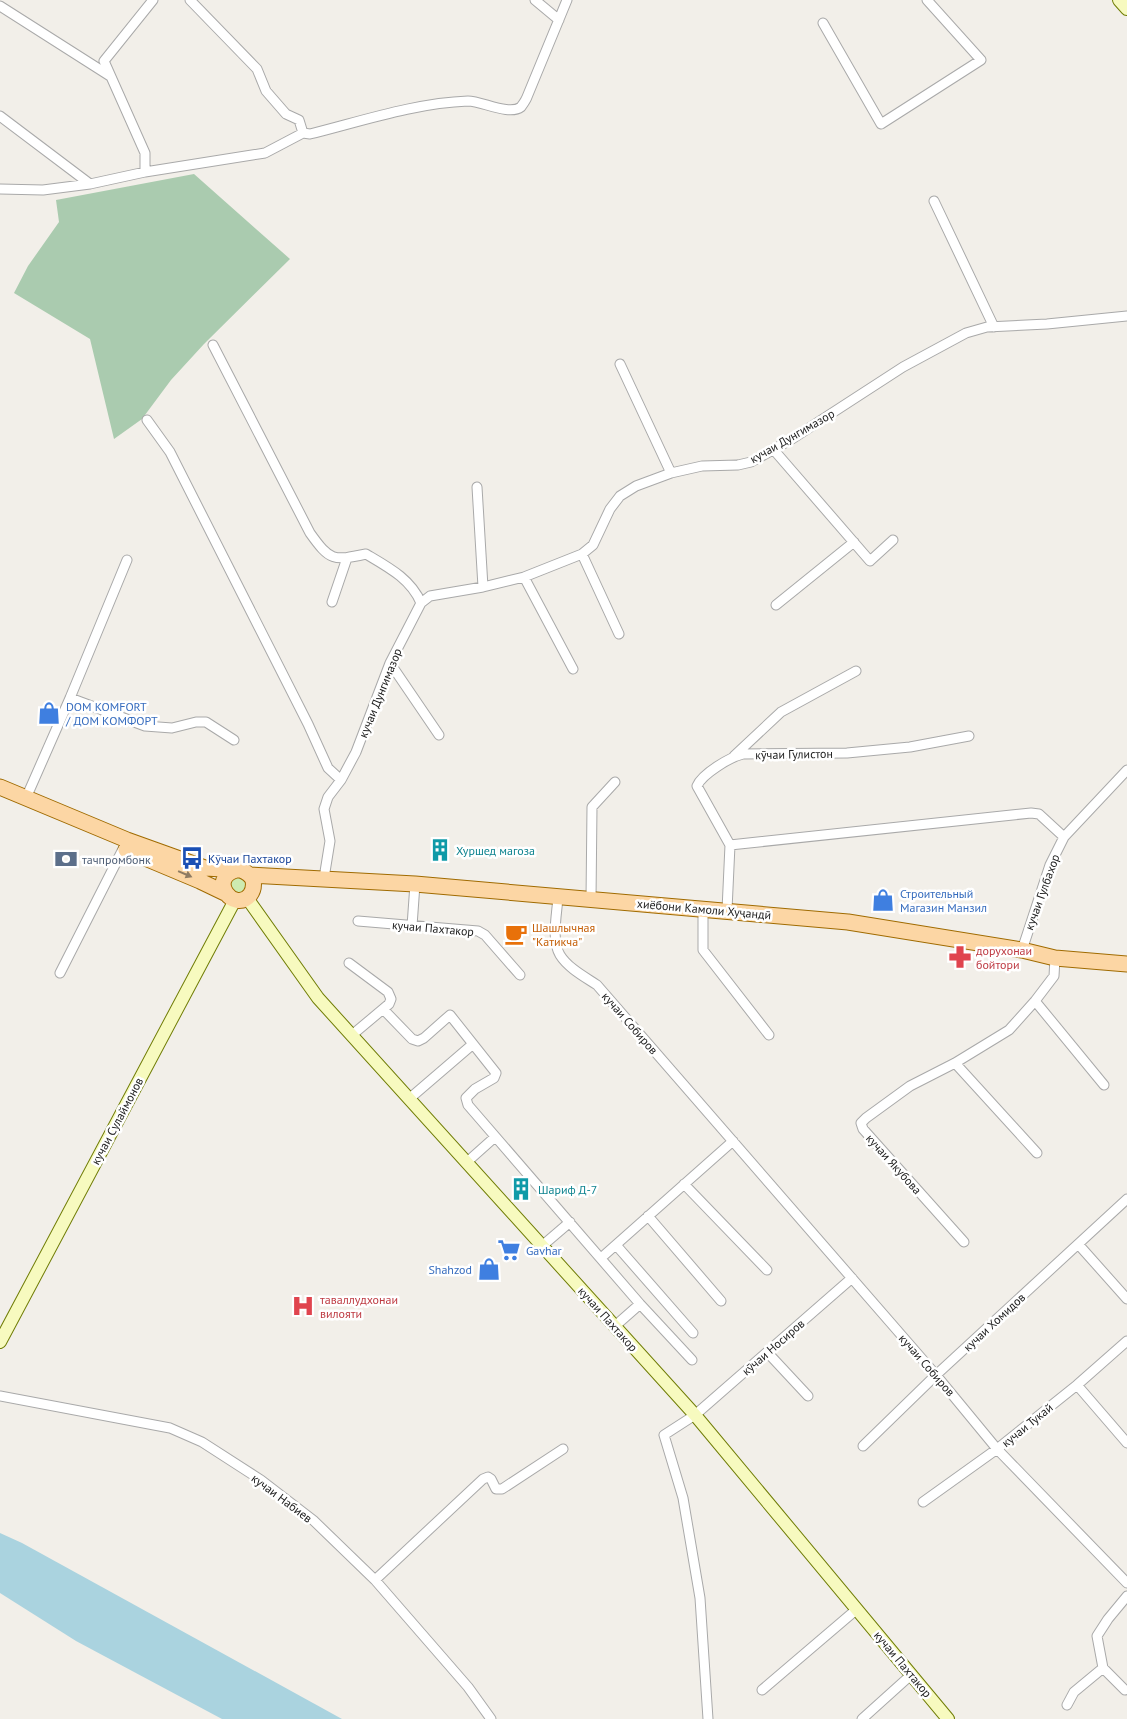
<svg xmlns="http://www.w3.org/2000/svg" width="1127" height="1719" viewBox="0 0 1127 1719" font-family="'PT Sans',sans-serif">
	<style>
		.grass { fill: #cdebb0 }
		.cemetery { fill: #aacbaf }
		.water { fill: #aad3df }
		.lines { fill: none; stroke-linecap: round; stroke-linejoin: round }
		.minor-casing { stroke: #a9a9a9; stroke-width: 11 }
		.secondary-casing { stroke: #707d05; stroke-width: 14 }
		.primary-casing { stroke: #a06b00; stroke-width: 17 }
		.minor { stroke: #fff; stroke-width: 9 }
		.secondary { stroke: #f7fabf; stroke-width: 12 }
		.primary { stroke: #fcd6a4; stroke-width: 15 }
		.oneway { fill: #8f7c63 }
		.labels { text-anchor: middle; dominant-baseline: central; stroke-width: 5; stroke-linejoin: round; paint-order: stroke }
		.street-label { font-size: 12px; fill: #222; stroke: #fff }
		.shop-label { font-size: 12px; fill: #366cbe; stroke: #fff; text-anchor: start }
		.culture-label { font-size: 12px; fill: #0d838f; stroke: #fff; text-anchor: start }
		.transit-label { font-size: 12px; fill: #164399; stroke: #fff; text-anchor: start }
		.service-label { font-size: 12px; fill: #4e5e75; stroke: #fff; text-anchor: start }
		.food-label { font-size: 12px; fill: #c56008; stroke: #fff; text-anchor: start }
		.health-label { font-size: 12px; fill: #be3a42; stroke: #fff; text-anchor: start }
	</style>
	<rect width="100%" height="100%" fill="#f2efe9"/>
	<!-- grass -->
	<path class="grass" d="M 239,877 C 248,881 248,887 242,894 L 232,893 L 230,881 Z"/>
	<!-- cemetery -->
	<path class="cemetery" d="M 194,174 L 290,259 L 204,344 L 171,380 L 142,419 L 114,439 L 90,339 L 14,293 L 28,266 L 59,222 L 56,200 Z"/>
	<!-- water -->
	<path class="water" d="M 0,1533 L 22,1543 L 342,1719 L 222,1719 L 76,1641 L 0,1593 Z"/>
	<g class="lines">
		<defs>
			<path id="minor" d="M 190,0 L 257,69 L 266,91 L 286,114 L 299,120 L 303,133
				M 535,0 L 559,20
				M 0,6 L 110,76
				M 823,23 L 881,124 L 981,60 L 927,0
				M 0,116 L 90,184
				M 145,172 L 145,153 L 104,61 L 153,0
				M 0,189 L 43,190 L 90,184 L 145,172 L 265,153 L 303,133 L 310,134 C 362,121 415,103 468,101 C 482,101 509,116 521,107 C 523,104 526,100 527,97 L 567,0
				M 934,201 L 994,327
				M 213,345 L 310,533 C 330,561 333,561 366,554 C 388,567 411,579 421,603
				M 620,364 L 671,473
				M 147,420 L 170,452 L 308,724 L 328,768 L 341,780
				M 773,449 L 870,561 L 893,540
				M 477,487 L 483,587
				M 582,554 L 619,634
				M 524,577 L 573,669
				M 332,602 L 347,558
				M 776,605 L 854,542
				M 390,663 L 439,735
				M 70,698 L 145,726 L 172,728 L 196,722 L 206,722 L 234,740
				M 734,756 L 781,712 L 856,671
				M 26,798 L 70,698 L 127,560
				M 730,845 L 697,786 C 702,774 730,757 743,754 L 847,753 L 910,747 L 969,736
				M 324,878 L 330,841 L 324,809 L 328,797 L 341,780 L 356,752 L 390,663 L 421,603 L 430,596 L 483,587 L 524,577 L 582,554 L 593,545 L 610,509 L 620,496 L 636,486 L 671,473 L 702,466 L 738,465 L 751,462 L 792,439 L 903,367 L 966,333 L 987,327 L 1047,324 L 1127,316
				M 558,897 C 557,914 551,940 560,955 C 568,968 585,977 597,985 L 936,1375 L 997,1449 L 1127,1583
				M 591,899 L 592,807 L 615,782
				M 703,909 L 703,950 L 769,1035
				M 727,910 L 730,845 L 1031,813 L 1039,814 L 1064,837
				M 358,921 L 478,931 L 485,935 L 520,975
				M 412,926 L 415,884
				M 1022,950 L 1050,865 L 1064,837 L 1127,770
				M 349,963 L 388,992 L 391,999 L 389,1004 L 352,1035
				M 60,973 L 123,849
				M 1035,1001 L 1104,1085
				M 383,1009 L 412,1039 L 418,1041 L 424,1038 L 450,1015 L 496,1073 L 494,1078 L 475,1089 L 466,1098 L 468,1105 L 640,1304 L 692,1360
				M 955,1063 L 1037,1153
				M 409,1099 L 473,1044
				M 467,1162 L 495,1137
				M 684,1184 L 767,1270
				M 648,1216 L 721,1301
				M 964,1242 L 863,1129 L 861,1123 L 866,1118 L 910,1086 L 955,1063 L 1009,1030 L 1035,1001 L 1054,976 L 1055,958
				M 1078,1244 L 1127,1299
				M 616,1245 L 693,1333
				M 542,1246 L 570,1222
				M 601,1258 L 733,1141
				M 615,1326 L 640,1304
				M 767,1352 L 808,1396
				M 1077,1385 L 1127,1443
				M 0,1396 L 170,1428 L 202,1442 L 261,1480 L 313,1520 L 375,1580 L 468,1687 L 491,1719
				M 863,1446 L 936,1375 L 1127,1199
				M 923,1502 L 997,1449 L 1077,1385 L 1127,1341
				M 375,1580 L 483,1479 L 488,1477 L 491,1479 L 496,1489 L 502,1489 L 563,1449
				M 762,1690 L 857,1609
				M 1125,1690 L 1103,1668 L 1097,1636 L 1108,1619 L 1127,1596
				M 1067,1705 L 1074,1692 L 1103,1668
				M 708,1719 L 700,1598 L 683,1498 L 664,1435 L 695,1415 L 852,1278
				M 862,1719 L 912,1674"/>
			<path id="secondary" d="M 1119,0 L 1127,9
				M 247,898 L 318,998 L 695,1415 L 948,1719
				M 0,1342 L 235,900"/>
			<path id="primary" d="M 0,787 L 127,840 L 205,868 L 241,870 C 246,872 251,875 253,880 C 254,885 253,891 250,895 C 234,914 207,879 236,870
				M 126,850 L 200,881 L 225,893
				M 250,875 L 415,884 L 848,922 L 1022,950 L 1055,958 L 1127,964"/>
		</defs>
		<!-- minor casing -->
		<use href="#minor" class="minor-casing"/>
		<!-- secondary casing -->
		<use href="#secondary" class="secondary-casing"/>
		<!-- primary casing -->
		<use href="#primary" class="primary-casing"/>
		<!-- minor -->
		<use href="#minor" class="minor"/>
		<!-- secondary -->
		<use href="#secondary" class="secondary"/>
		<!-- primary -->
		<use href="#primary" class="primary"/>
	</g>
	<!-- one-way arrows -->
	<defs><path id="oneway-solid" d="M-6-.8H1V-3.2L6.5 0L1 3.2V.8H-6Z" transform="scale(1.25)"/></defs>
	<use class="oneway" href="#oneway-solid" transform="translate(185 874) rotate(23)"/>
	<!-- icons -->
	<defs>
		<symbol id="shop-bare" viewBox="-9 -9 18 18"><path d="M-5-2.5h2.3a2.7 3.5 0 0 1 5.4 0H5L5.5 6h-11ZM-1.5-2.5h3a1.5 2.3 0 0 0-3 0Z" fill="#3f7fe0" stroke="#fff" stroke-width="2.5" paint-order="stroke"/></symbol>
		<symbol id="building-bare" viewBox="-9 -9 18 18"><path d="M-4-6H4V6H1V3H-1V6H-4ZM-2.5-4.3h1.7v1.8h-1.7ZM.8-4.3h1.7v1.8H.8ZM-2.5-1h1.7V.8h-1.7ZM.8-1h1.7V.8H.8Z" fill="#0f9aa8" stroke="#fff" stroke-width="2.5" paint-order="stroke"/></symbol>
		<symbol id="bus-bare" viewBox="-9 -9 18 18"><path d="M-5-6H5V4H4V6H2V4H-2V6H-4V4H-5ZM-3.5-4V0h7V-4ZM-3.5 1.2v1.5H-2V1.2ZM2 1.2v1.5H3.5V1.2Z" fill="#1a4fb4" stroke="#fff" stroke-width="2.5" paint-order="stroke"/></symbol>
		<symbol id="bank-bare" viewBox="-9 -9 18 18"><path d="M-6-4H6V4H-6ZM0-2.3a2.3 2.3 0 1 0 0 4.6a2.3 2.3 0 1 0 0-4.6Z" fill="#5c6f8a" stroke="#fff" stroke-width="2.5" paint-order="stroke"/></symbol>
		<symbol id="cafe-bare" viewBox="-9 -9 18 18"><path d="M-5.5-4.5H6V0H3Q3 3.5 0 3.5H-2.5Q-5.5 3.5-5.5 0ZM3-3.2v2h1.7v-2ZM-6 4.5H4V6H-6Z" fill="#e8710a" stroke="#fff" stroke-width="2.5" paint-order="stroke"/></symbol>
		<symbol id="pharmacy-bare" viewBox="-9 -9 18 18"><path d="M-2-6h4v4h4v4h-4v4h-4v-4h-4v-4h4Z" fill="#e0444e" stroke="#fff" stroke-width="2.5" paint-order="stroke"/></symbol>
		<symbol id="supermarket-bare" viewBox="-9 -9 18 18"><path d="M-6-5.5h2.5l.6 2H6L4.5 2H-2.5L-4.4-4H-6ZM-1.5 3.2a1.3 1.3 0 1 0 .1 0ZM3 3.2a1.3 1.3 0 1 0 .1 0Z" fill="#3f7fe0" stroke="#fff" stroke-width="2.5" paint-order="stroke"/></symbol>
		<symbol id="hospital-bare" viewBox="-9 -9 18 18"><path d="M-5-5h3v3.5h4V-5h3V5h-3V1.5h-4V5h-3Z" fill="#e0444e" stroke="#fff" stroke-width="2.5" paint-order="stroke"/></symbol>
	</defs>
	<g fill-rule="evenodd">
		<use href="#shop-bare" x="33" y="697" width="32" height="32"/>
		<use href="#building-bare" x="424" y="834" width="32" height="32"/>
		<use href="#bus-bare" x="176" y="842" width="32" height="32"/>
		<use href="#bank-bare" x="50" y="843" width="32" height="32"/>
		<use href="#shop-bare" x="867" y="884" width="32" height="32"/>
		<use href="#cafe-bare" x="500" y="918" width="32" height="32"/>
		<use href="#pharmacy-bare" x="944" y="941" width="32" height="32"/>
		<use href="#building-bare" x="505" y="1173" width="32" height="32"/>
		<use href="#supermarket-bare" x="493" y="1234" width="32" height="32"/>
		<use href="#shop-bare" x="473" y="1253" width="32" height="32"/>
		<use href="#hospital-bare" x="287" y="1290" width="32" height="32"/>
	</g>
	<g class="labels">
		<!-- street labels -->
		<g class="street-label">
			<text transform="translate(792 436) rotate(-30)">кучаи Дунгимазор</text>
			<text transform="translate(380 693) rotate(-68)">кучаи Дунгимазор</text>
			<text transform="translate(794 754) rotate(-1)">кӯчаи Гулистон</text>
			<text transform="translate(1042 892) rotate(-70)">кучаи Гулбахор</text>
			<text transform="translate(704 909) rotate(5)">хиёбони Камоли Хуҷандӣ</text>
			<text transform="translate(433 928) rotate(5)">кучаи Пахтакор</text>
			<text transform="translate(630 1023) rotate(49)">кучаи Собиров</text>
			<text transform="translate(117 1121) rotate(-62)">кучаи Сулаймонов</text>
			<text transform="translate(894 1164) rotate(48)">кучаи Якубова</text>
			<text transform="translate(608 1319) rotate(48)">кучаи Пахтакор</text>
			<text transform="translate(994 1322) rotate(-43)">кучаи Хомидов</text>
			<text transform="translate(773 1347) rotate(-41)">кӯчаи Носиров</text>
			<text transform="translate(927 1365) rotate(49)">кучаи Собиров</text>
			<text transform="translate(1027 1425) rotate(-39)">кучаи Тукай</text>
			<text transform="translate(282 1498) rotate(37)">кучаи Набиев</text>
			<text transform="translate(903 1664) rotate(50)">кучаи Пахтакор</text>
		</g>
		<!-- shop labels -->
		<g class="shop-label">
			<text x="66" y="706">DOM KOMFORT<tspan x="66" dy="14">/ ДОМ КОМФОРТ</tspan></text>
			<text x="900" y="893">Строительный<tspan x="900" dy="14">Магазин Манзил</tspan></text>
			<text x="526" y="1250">Gavhar</text>
			<text x="472" y="1269" text-anchor="end">Shahzod</text>
		</g>
		<!-- culture labels -->
		<g class="culture-label">
			<text x="456" y="850">Хуршед магоза</text>
			<text x="538" y="1189">Шариф Д-7</text>
		</g>
		<!-- transit labels -->
		<g class="transit-label">
			<text x="208" y="858">Кӯчаи Пахтакор</text>
		</g>
		<!-- service labels -->
		<g class="service-label">
			<text x="82" y="859">тачпромбонк</text>
		</g>
		<!-- food labels -->
		<g class="food-label">
			<text x="532" y="927">Шашлычная<tspan x="532" dy="14">"Катикча"</tspan></text>
		</g>
		<!-- health labels -->
		<g class="health-label">
			<text x="976" y="950">дорухонаи<tspan x="976" dy="14">бойтори</tspan></text>
			<text x="320" y="1299">таваллудхонаи<tspan x="320" dy="14">вилояти</tspan></text>
		</g>
	</g>
</svg>
